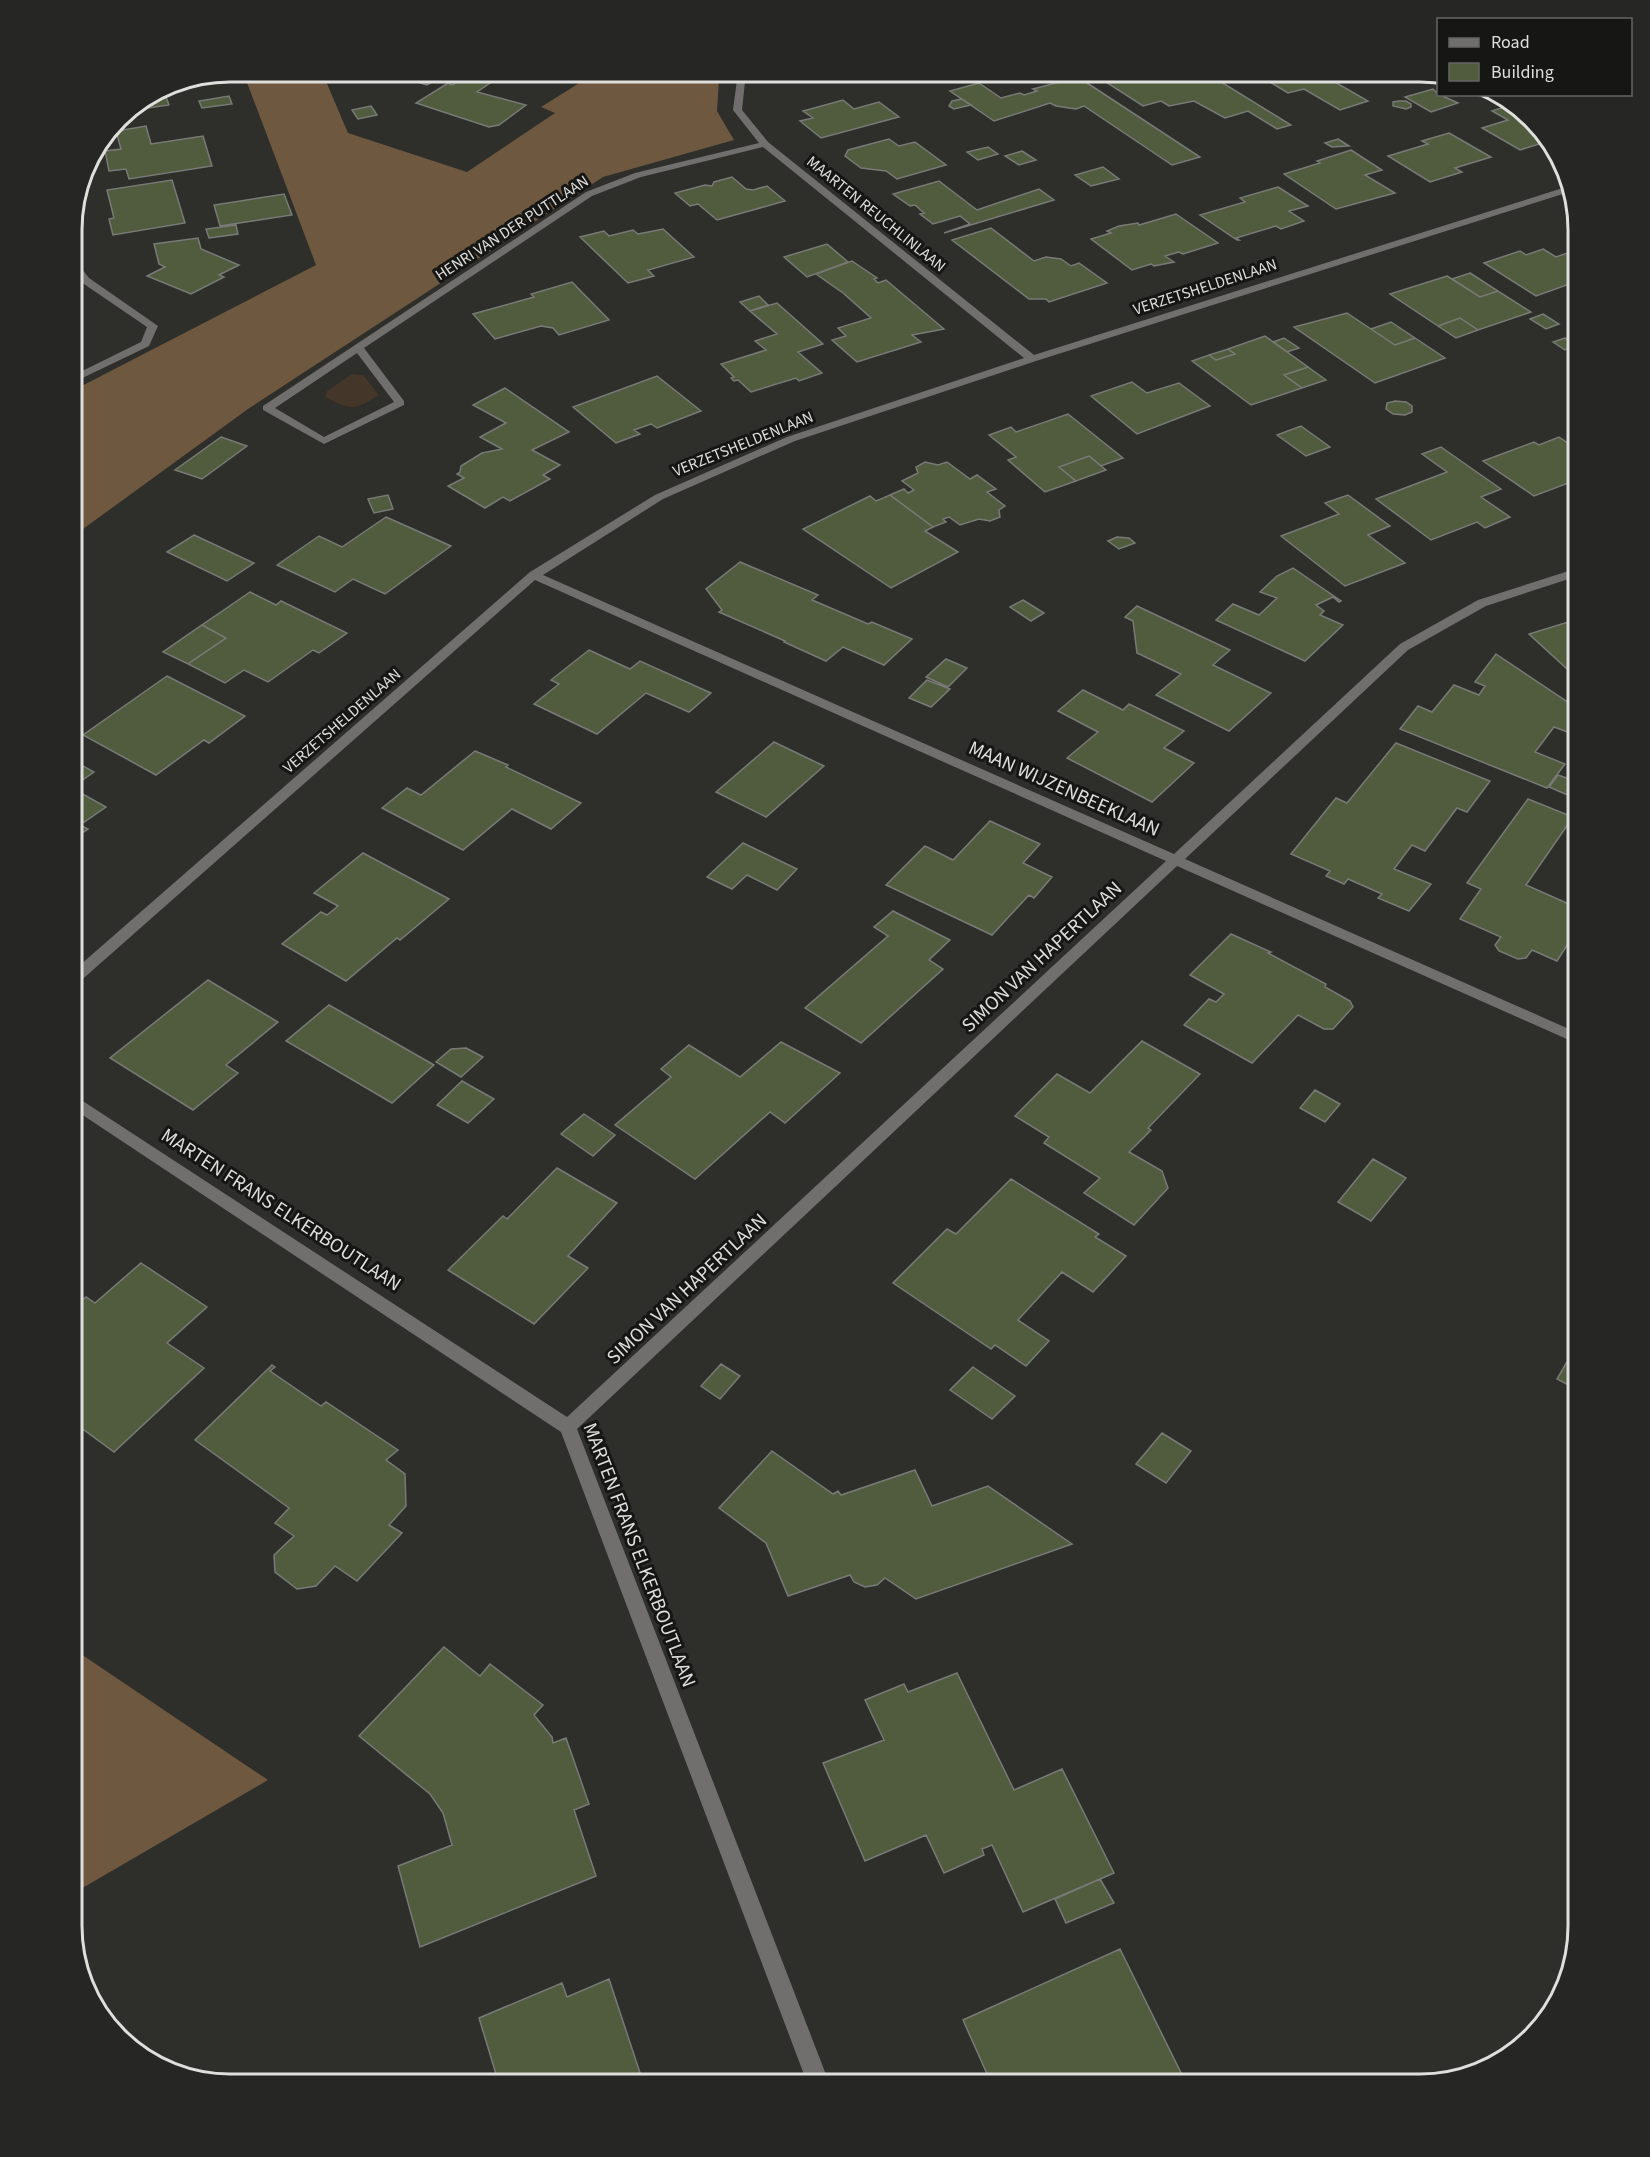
<svg xmlns="http://www.w3.org/2000/svg" width="1650" height="2157" viewBox="0 0 1650 2157" font-family="'Source Sans 3',sans-serif">
	<style>
		.green { fill: #443628 }
		.forest { fill: #6e583f }
		.building { fill: #515c3f; stroke: #797a77; stroke-width: 1.5 }
		.lines { fill: none; stroke-linecap: round; stroke-linejoin: round }
		.minor { fill: #706f6e; fill-rule: evenodd }
		.labels { text-anchor: middle; dominant-baseline: central; stroke-width: 6; stroke-linejoin: round; paint-order: stroke }
		.far-street-label { font-size: 16px; fill: #dfdfdd; stroke: #161615 }
		.street-label { font-size: 20px; fill: #dfdfdd; stroke: #161615 }
		.rim { fill: none; stroke: #dfdfdd; stroke-width: 3 }
	</style>
	<rect width="100%" height="100%" fill="#2e2e2b"/>
	<!-- green -->
	<path class="green" d="M 352,374 L 363,375 L 379,395 C 354,411 351,410 325,397 L 327,391 Z"/>
	<!-- forest -->
	<path class="forest" d="M 243,72 L 322,72 L 348,133 L 467,172 L 555,113 L 541,107 L 597,72 L 729,72 L 719,80 L 717,111 L 734,140 L 603,177 L 248,409 L 72,537 L 72,391 L 316,265 Z
		M 72,1648 L 268,1780 L 79,1890 L 72,1899 Z"/>
	<!-- building -->
	<path class="building" d="M 409,72 L 449,72 L 427,85 L 414,81 Z
		M 1104,72 L 1177,72 L 1186,78 L 1193,76 L 1198,79 L 1210,75 L 1291,125 L 1277,129 L 1248,111 L 1225,118 L 1194,101 L 1169,106 L 1161,101 L 1143,106 L 1095,75 Z
		M 1219,72 L 1251,72 L 1229,78 Z
		M 1253,72 L 1321,74 L 1368,101 L 1340,110 L 1304,89 L 1288,93 Z
		M 1338,72 L 1368,72 L 1348,78 Z
		M 226,73 L 228,80 L 207,83 L 206,77 Z
		M 466,77 L 490,83 L 477,92 L 526,105 L 499,125 L 489,127 L 416,103 L 448,83 L 452,85 Z
		M 1078,77 L 1200,157 L 1172,165 L 1084,106 L 1076,109 L 1056,106 L 1050,103 L 994,121 L 950,91 L 979,83 L 1001,98 L 1020,93 L 1024,95 L 1037,91 L 1033,89 Z
		M 163,89 L 169,105 L 126,111 Z
		M 1433,89 L 1438,94 L 1458,103 L 1431,112 L 1405,97 Z
		M 229,96 L 232,104 L 202,108 L 199,101 Z
		M 962,99 L 971,105 L 954,109 L 949,106 L 952,101 Z
		M 843,100 L 854,109 L 879,102 L 899,117 L 821,138 L 800,121 L 813,118 L 803,111 Z
		M 1399,101 L 1406,101 L 1411,104 L 1411,107 L 1406,109 L 1393,106 L 1393,102 Z
		M 1511,105 L 1549,141 L 1520,150 L 1482,128 L 1508,120 L 1492,111 Z
		M 371,106 L 377,115 L 358,119 L 352,110 Z
		M 146,126 L 151,144 L 203,136 L 212,166 L 129,179 L 126,169 L 109,171 L 105,151 L 121,149 L 116,131 Z
		M 1449,133 L 1491,157 L 1455,168 L 1462,172 L 1430,182 L 1388,156 L 1428,144 L 1422,141 Z
		M 889,139 L 899,146 L 915,142 L 946,165 L 897,179 L 886,171 L 861,168 L 845,156 L 848,150 Z
		M 1338,139 L 1349,146 L 1332,147 L 1325,143 Z
		M 988,147 L 998,154 L 978,160 L 967,152 Z
		M 1351,150 L 1382,170 L 1365,175 L 1395,193 L 1336,209 L 1284,174 L 1320,163 L 1317,161 Z
		M 1022,151 L 1036,160 L 1019,165 L 1005,156 Z
		M 1103,167 L 1119,179 L 1091,186 L 1075,175 Z
		M 732,177 L 746,189 L 753,190 L 767,186 L 785,201 L 717,220 L 698,204 L 690,206 L 675,193 L 705,185 L 712,186 L 714,182 Z
		M 172,180 L 185,223 L 113,235 L 109,219 L 114,218 L 107,190 Z
		M 939,181 L 977,210 L 1039,189 L 1054,200 L 944,233 L 970,224 L 960,216 L 933,224 L 920,214 L 924,213 L 915,205 L 910,206 L 893,194 Z
		M 1278,187 L 1308,206 L 1289,211 L 1304,221 L 1281,229 L 1276,226 L 1236,238 L 1239,240 L 1237,240 L 1200,215 L 1245,202 L 1240,198 Z
		M 284,194 L 292,215 L 220,226 L 214,205 Z
		M 1176,214 L 1218,243 L 1183,254 L 1179,252 L 1165,256 L 1174,262 L 1154,266 L 1151,264 L 1132,270 L 1091,239 L 1111,233 L 1107,231 L 1119,226 L 1138,223 L 1139,225 Z
		M 236,225 L 238,234 L 209,238 L 206,229 Z
		M 991,228 L 1034,261 L 1046,257 L 1061,259 L 1071,266 L 1079,263 L 1107,283 L 1049,302 L 1046,299 L 1029,299 L 952,240 Z
		M 663,229 L 694,257 L 648,270 L 654,276 L 628,283 L 580,237 L 604,231 L 609,236 L 633,230 L 638,234 Z
		M 198,238 L 201,249 L 239,265 L 219,275 L 224,277 L 191,294 L 147,276 L 165,267 L 159,264 L 154,244 Z
		M 827,244 L 848,262 L 807,277 L 784,257 Z
		M 1543,249 L 1556,257 L 1573,251 L 1578,255 L 1578,281 L 1536,296 L 1484,263 L 1520,251 L 1526,255 Z
		M 852,261 L 877,278 L 874,279 L 878,283 L 886,280 L 944,329 L 912,335 L 921,342 L 857,362 L 832,340 L 846,336 L 838,328 L 871,318 L 843,293 L 816,274 Z
		M 1470,273 L 1498,291 L 1480,297 L 1452,279 Z
		M 1447,276 L 1480,297 L 1498,291 L 1531,312 L 1478,330 L 1460,318 L 1438,326 L 1390,294 Z
		M 572,282 L 609,320 L 559,335 L 553,328 L 541,326 L 495,339 L 473,314 L 534,297 L 531,294 Z
		M 759,296 L 768,305 L 750,311 L 740,302 Z
		M 777,303 L 823,344 L 798,352 L 822,373 L 799,381 L 796,378 L 751,392 L 738,380 L 734,381 L 731,378 L 734,377 L 721,364 L 766,350 L 755,341 L 777,334 L 750,311 Z
		M 1347,313 L 1395,345 L 1415,338 L 1445,358 L 1375,383 L 1294,327 Z
		M 1543,314 L 1559,324 L 1546,329 L 1530,319 Z
		M 1460,318 L 1478,330 L 1456,338 L 1438,326 Z
		M 1391,322 L 1415,338 L 1395,345 L 1371,329 Z
		M 1265,336 L 1308,367 L 1284,375 L 1302,388 L 1251,405 L 1192,361 L 1209,355 L 1216,360 L 1235,354 L 1228,349 Z
		M 1284,338 L 1299,348 L 1287,352 L 1273,342 Z
		M 1565,338 L 1577,345 L 1565,350 L 1553,342 Z
		M 1228,349 L 1235,354 L 1216,360 L 1209,355 Z
		M 1308,367 L 1326,380 L 1302,388 L 1284,375 Z
		M 657,376 L 701,411 L 657,428 L 651,424 L 634,430 L 640,434 L 616,443 L 573,407 Z
		M 1132,382 L 1147,393 L 1179,383 L 1210,406 L 1137,434 L 1091,396 Z
		M 505,388 L 569,432 L 532,450 L 560,465 L 543,475 L 550,479 L 510,501 L 503,497 L 485,508 L 448,486 L 464,478 L 457,474 L 460,472 L 461,466 L 482,453 L 502,449 L 480,437 L 506,423 L 473,405 Z
		M 1395,401 L 1406,402 L 1412,406 L 1412,412 L 1405,415 L 1393,414 L 1386,409 L 1387,403 Z
		M 1068,414 L 1123,458 L 1101,466 L 1089,456 L 1059,467 L 1076,481 L 1045,492 L 1008,460 L 1016,457 L 989,435 L 1011,427 L 1016,432 Z
		M 1301,426 L 1330,447 L 1306,456 L 1277,435 Z
		M 221,437 L 247,446 L 202,479 L 175,470 Z
		M 1559,437 L 1578,450 L 1578,482 L 1576,480 L 1534,496 L 1483,461 L 1534,442 L 1539,445 Z
		M 1441,447 L 1501,489 L 1481,497 L 1510,517 L 1485,528 L 1477,522 L 1431,540 L 1376,499 L 1447,472 L 1422,454 Z
		M 1089,456 L 1106,470 L 1076,481 L 1059,467 Z
		M 925,462 L 938,465 L 947,462 L 970,479 L 977,475 L 996,489 L 987,492 L 1005,506 L 999,510 L 1000,517 L 990,521 L 979,519 L 960,525 L 949,517 L 943,519 L 946,522 L 933,527 L 890,495 L 904,489 L 908,493 L 914,490 L 902,481 L 918,473 L 916,467 Z
		M 388,495 L 393,509 L 374,513 L 368,499 Z
		M 890,495 L 933,527 L 925,531 L 958,552 L 891,588 L 803,529 L 870,496 L 876,501 Z
		M 1348,495 L 1390,526 L 1368,535 L 1405,563 L 1345,586 L 1281,536 L 1339,514 L 1325,503 Z
		M 386,517 L 451,546 L 385,594 L 353,579 L 335,592 L 277,565 L 319,536 L 342,547 Z
		M 194,535 L 254,563 L 227,581 L 167,552 Z
		M 1117,537 L 1129,538 L 1135,543 L 1119,549 L 1108,541 Z
		M 740,562 L 818,595 L 812,600 L 868,624 L 872,622 L 912,639 L 884,665 L 843,647 L 826,661 L 784,642 L 785,641 L 719,612 L 722,610 L 706,589 Z
		M 1293,568 L 1341,601 L 1339,602 L 1333,597 L 1316,605 L 1324,611 L 1320,615 L 1343,625 L 1305,661 L 1216,620 L 1233,604 L 1259,615 L 1277,598 L 1260,592 L 1277,576 Z
		M 250,592 L 276,605 L 281,601 L 347,633 L 319,653 L 313,650 L 268,682 L 244,670 L 225,683 L 188,664 L 226,638 L 202,625 Z
		M 1023,600 L 1044,613 L 1031,621 L 1010,607 Z
		M 1137,606 L 1230,650 L 1213,665 L 1271,693 L 1229,731 L 1156,695 L 1181,674 L 1137,653 L 1133,621 L 1125,617 Z
		M 1578,619 L 1578,679 L 1529,634 Z
		M 202,625 L 226,638 L 188,664 L 163,652 Z
		M 589,650 L 630,669 L 640,661 L 711,693 L 689,712 L 646,693 L 597,734 L 534,704 L 559,684 L 551,680 Z
		M 1496,654 L 1578,709 L 1578,736 L 1554,727 L 1535,752 L 1565,764 L 1547,788 L 1400,729 L 1418,706 L 1432,712 L 1454,685 L 1479,695 L 1485,686 L 1475,682 Z
		M 946,659 L 967,668 L 948,687 L 926,677 Z
		M 167,676 L 245,716 L 209,743 L 204,740 L 156,775 L 83,735 Z
		M 927,680 L 950,689 L 931,707 L 909,698 Z
		M 1083,690 L 1123,710 L 1129,704 L 1184,731 L 1164,748 L 1194,763 L 1152,802 L 1067,758 L 1098,732 L 1058,711 Z
		M 774,742 L 824,766 L 766,817 L 716,792 Z
		M 1396,743 L 1490,781 L 1467,812 L 1457,808 L 1425,851 L 1412,845 L 1394,869 L 1431,884 L 1409,911 L 1378,898 L 1382,894 L 1348,879 L 1344,884 L 1326,876 L 1330,871 L 1291,854 L 1336,798 L 1347,803 Z
		M 475,751 L 508,765 L 506,767 L 581,803 L 551,829 L 512,809 L 463,850 L 382,808 L 407,788 L 421,795 Z
		M 72,760 L 94,772 L 72,787 Z
		M 1558,775 L 1578,782 L 1570,796 L 1549,787 Z
		M 72,788 L 106,807 L 80,825 L 88,829 L 72,840 Z
		M 1528,799 L 1573,817 L 1526,885 L 1578,908 L 1578,928 L 1557,961 L 1532,950 L 1526,958 L 1518,959 L 1499,951 L 1495,945 L 1501,937 L 1460,919 L 1481,889 L 1467,883 Z
		M 990,821 L 1040,844 L 1023,863 L 1052,877 L 1034,898 L 1029,895 L 992,935 L 886,885 L 925,846 L 953,860 Z
		M 743,843 L 797,869 L 777,890 L 747,875 L 732,889 L 707,877 Z
		M 363,853 L 449,899 L 400,940 L 397,938 L 346,981 L 282,944 L 321,912 L 327,915 L 338,906 L 314,893 Z
		M 893,911 L 950,940 L 929,960 L 943,969 L 861,1043 L 805,1008 L 888,936 L 874,927 Z
		M 1231,934 L 1271,952 L 1268,953 L 1326,984 L 1325,987 L 1350,1001 L 1353,1007 L 1333,1029 L 1324,1029 L 1298,1015 L 1252,1063 L 1184,1025 L 1209,999 L 1216,1002 L 1224,994 L 1190,975 Z
		M 208,980 L 278,1022 L 226,1065 L 238,1073 L 193,1110 L 110,1058 Z
		M 329,1005 L 434,1065 L 392,1103 L 286,1041 Z
		M 1142,1041 L 1200,1074 L 1148,1128 L 1151,1130 L 1129,1152 L 1162,1171 L 1168,1188 L 1134,1225 L 1084,1193 L 1100,1178 L 1044,1143 L 1049,1137 L 1015,1116 L 1057,1074 L 1090,1093 Z
		M 781,1042 L 840,1073 L 785,1123 L 770,1112 L 695,1179 L 615,1125 L 671,1077 L 661,1069 L 689,1045 L 740,1077 Z
		M 466,1048 L 483,1057 L 461,1077 L 436,1062 L 451,1049 Z
		M 462,1081 L 494,1099 L 468,1123 L 437,1105 Z
		M 1315,1090 L 1340,1104 L 1325,1122 L 1300,1108 Z
		M 584,1114 L 615,1135 L 593,1156 L 561,1134 Z
		M 1373,1159 L 1406,1178 L 1371,1221 L 1338,1202 Z
		M 557,1168 L 617,1203 L 568,1256 L 588,1268 L 534,1324 L 448,1270 L 503,1216 L 507,1219 Z
		M 1011,1179 L 1099,1234 L 1095,1237 L 1126,1256 L 1093,1292 L 1062,1272 L 1018,1320 L 1049,1341 L 1026,1366 L 995,1345 L 991,1349 L 893,1283 L 947,1229 L 956,1234 Z
		M 141,1263 L 207,1307 L 167,1343 L 204,1368 L 114,1452 L 72,1421 L 72,1309 L 86,1297 L 95,1303 Z
		M 1575,1348 L 1578,1349 L 1578,1390 L 1557,1379 Z
		M 721,1364 L 740,1376 L 720,1399 L 701,1386 Z
		M 272,1365 L 275,1367 L 270,1371 L 321,1406 L 326,1402 L 398,1450 L 386,1460 L 405,1474 L 406,1506 L 389,1525 L 402,1533 L 357,1581 L 335,1566 L 316,1586 L 297,1589 L 275,1572 L 274,1555 L 294,1536 L 275,1523 L 289,1508 L 195,1440 Z
		M 973,1367 L 1015,1396 L 992,1419 L 950,1390 Z
		M 1162,1433 L 1191,1451 L 1166,1483 L 1136,1464 Z
		M 772,1451 L 833,1494 L 838,1491 L 841,1495 L 915,1470 L 932,1506 L 988,1486 L 1072,1544 L 916,1599 L 885,1578 L 877,1585 L 865,1587 L 854,1582 L 850,1575 L 788,1596 L 766,1543 L 719,1508 Z
		M 444,1647 L 480,1676 L 490,1664 L 543,1705 L 534,1715 L 552,1737 L 553,1743 L 566,1738 L 589,1804 L 574,1810 L 596,1876 L 420,1947 L 398,1866 L 452,1845 L 443,1813 L 430,1794 L 359,1736 Z
		M 957,1673 L 1014,1790 L 1062,1769 L 1114,1873 L 1023,1912 L 992,1845 L 982,1849 L 984,1855 L 944,1873 L 926,1835 L 865,1861 L 823,1763 L 884,1740 L 865,1700 L 904,1684 L 908,1692 Z
		M 1100,1879 L 1114,1903 L 1066,1923 L 1055,1899 Z
		M 1120,1949 L 1187,2085 L 992,2085 L 963,2020 Z
		M 609,1979 L 644,2085 L 470,2085 L 496,2074 L 479,2018 L 562,1983 L 567,1997 Z
		M 1216,2074 L 1222,2085 L 1191,2085 Z"/>
	<g class="lines">
		<!-- minor -->
		<path class="minor" d="M 738,72 L 746,72 L 742,110 L 768,142 L 1034,355 L 1563,188 L 1565,187 L 1566,193 L 1036,361 L 795,441 L 663,499 L 543,575 L 1174,854 L 1400,644 L 1478,600 L 1578,568 L 1578,576 L 1486,606 L 1408,650 L 1185,859 L 1578,1033 L 1578,1044 L 1177,866 L 577,1429 L 830,2085 L 808,2085 L 561,1432 L 72,1108 L 72,1094 L 567,1417 L 1166,861 L 535,580 L 77,984 L 72,985 L 72,972 L 530,572 L 655,495 L 787,437 L 1024,358 L 763,147 L 641,177 L 592,196 L 364,348 L 404,401 L 404,405 L 324,444 L 263,410 L 263,406 L 586,192 L 635,173 L 759,143 L 733,110 ZM 357,353 L 394,402 L 324,437 L 275,408 Z
			M 72,259 L 75,260 L 89,278 L 158,326 L 149,346 L 72,383 L 72,376 L 141,342 L 147,327 L 81,282 L 72,269 Z"/>
	</g>
	<g class="labels">
		<!-- far-street labels -->
		<g class="far-street-label">
			<text transform="translate(876 214) rotate(39)">MAARTEN REUCHLINLAAN</text>
			<text transform="translate(512 228) rotate(-33)">HENRI VAN DER PUTTLAAN</text>
			<text transform="translate(1205 287) rotate(-18)">VERZETSHELDENLAAN</text>
			<text transform="translate(743 444) rotate(-22)">VERZETSHELDENLAAN</text>
			<text transform="translate(342 721) rotate(-41)">VERZETSHELDENLAAN</text>
		</g>
		<!-- street labels -->
		<g class="street-label">
			<text transform="translate(1064 789) rotate(24)">MAAN WIJZENBEEKLAAN</text>
			<text transform="translate(1042 957) rotate(-43)">SIMON VAN HAPERTLAAN</text>
			<text transform="translate(281 1210) rotate(33)">MARTEN FRANS ELKERBOUTLAAN</text>
			<text transform="translate(687 1289) rotate(-43)">SIMON VAN HAPERTLAAN</text>
			<text transform="translate(639 1555) rotate(69)">MARTEN FRANS ELKERBOUTLAAN</text>
		</g>
	</g>
	<!-- crop -->
	<path d="M0 0H1650V2157H0ZM230 82H1420A148 148 0 0 1 1568 230V1926A148 148 0 0 1 1420 2074H230A148 148 0 0 1 82 1926V230A148 148 0 0 1 230 82Z" fill="#262625" fill-rule="evenodd"/>
	<path class="rim" d="M230 82H1420A148 148 0 0 1 1568 230V1926A148 148 0 0 1 1420 2074H230A148 148 0 0 1 82 1926V230A148 148 0 0 1 230 82Z"/>
	<!-- legend -->
	<rect x="1437" y="18" width="195" height="78" fill="#161615" stroke="#666665" stroke-width="1.5"/>
	<rect x="1449" y="38" width="30" height="9" fill="#706f6e" stroke="#666665" stroke-width="1.5"/>
	<text x="1491" y="48" font-size="18" fill="#dfdfdd">Road</text>
	<rect x="1449" y="63" width="30" height="18" fill="#515c3f" stroke="#666665" stroke-width="1.5"/>
	<text x="1491" y="78" font-size="18" fill="#dfdfdd">Building</text>
</svg>
